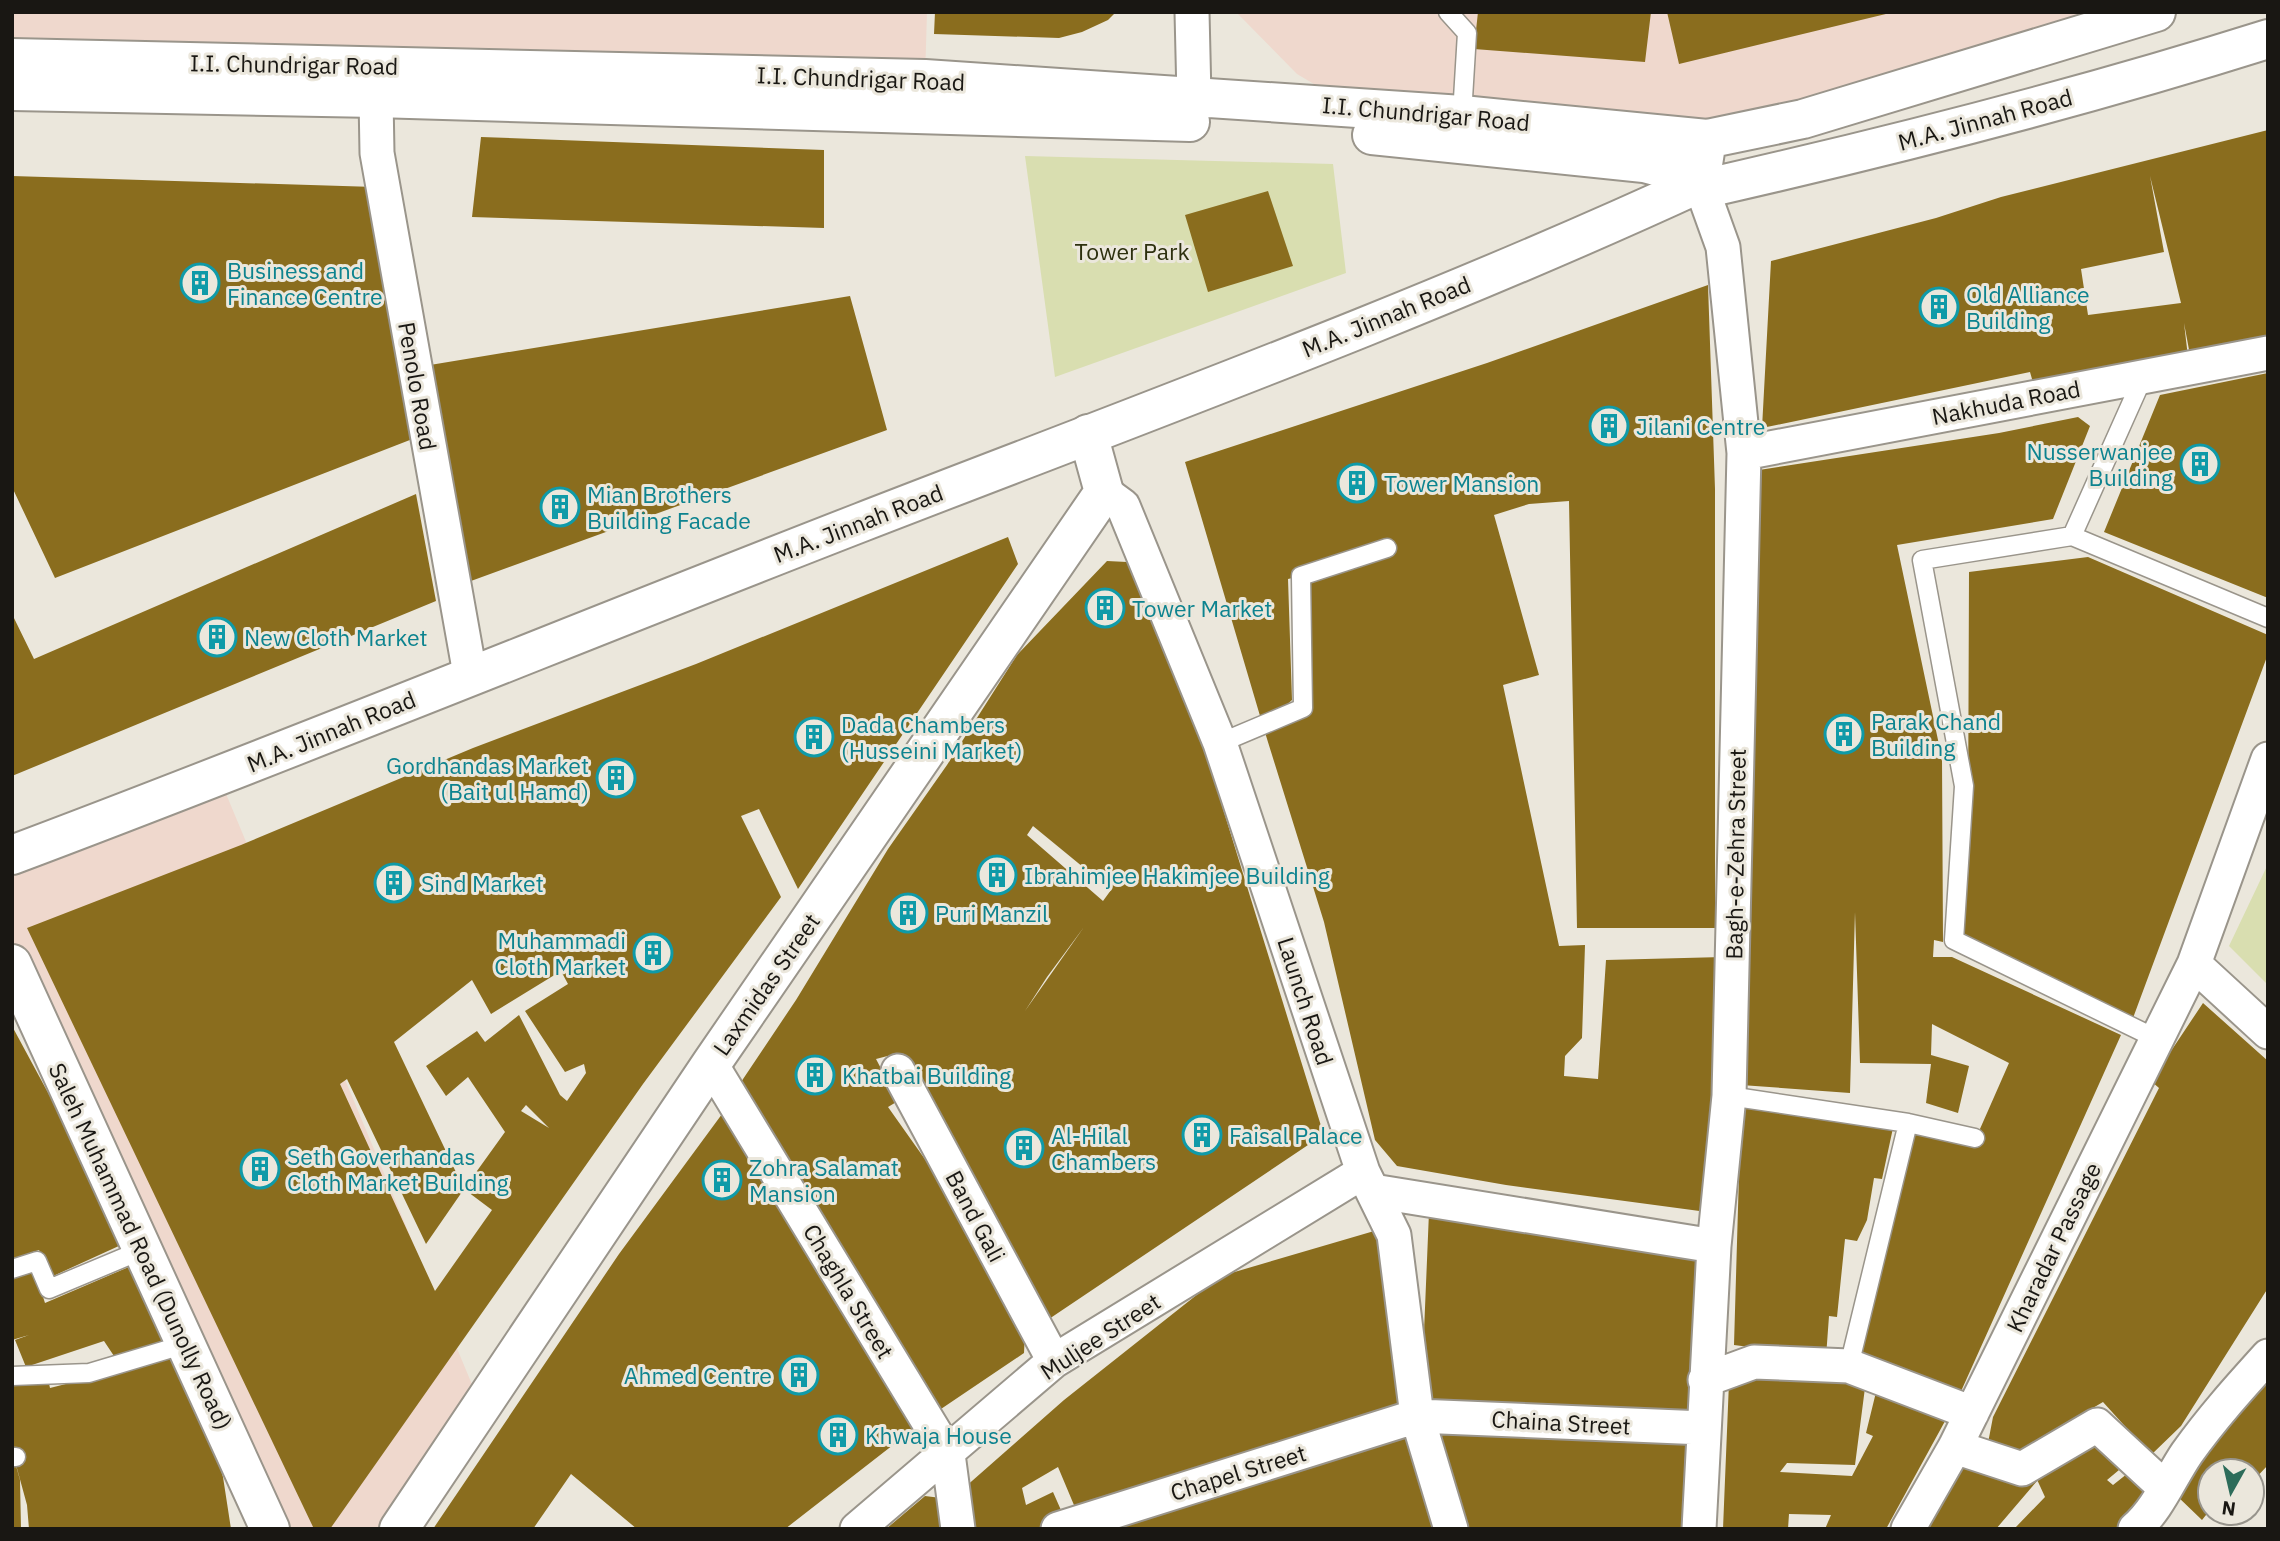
<svg xmlns="http://www.w3.org/2000/svg" width="2280" height="1541" viewBox="0 0 2280 1541" font-family="'IBM Plex Sans',sans-serif">
	<style>
		.commercial { fill: #efd8cd }
		.green { fill: #d9deb0 }
		.building { fill: #8a6d1e; fill-rule: evenodd }
		.lines { fill: none; stroke-linecap: round; stroke-linejoin: round }
		.service-casing { stroke: #9a958b; stroke-width: 21 }
		.minor-casing { stroke: #9a958b; stroke-width: 37 }
		.tertiary-casing { stroke: #9a958b; stroke-width: 42 }
		.primary-casing { stroke: #9a958b; stroke-width: 42 }
		.trunk-casing { stroke: #9a958b; stroke-width: 42 }
		.service { stroke: #fff; stroke-width: 18 }
		.minor { stroke: #fff; stroke-width: 33 }
		.tertiary { stroke: #fff; stroke-width: 38 }
		.primary { stroke: #fff; stroke-width: 38 }
		.trunk { stroke: #fff; stroke-width: 38 }
		.labels { text-anchor: middle; dominant-baseline: central; stroke-width: 6; stroke-linejoin: round; paint-order: stroke }
		.street-label { font-size: 23px; fill: #191713; stroke: #ebe7dc }
		.park-label { font-size: 23px; fill: #2d300e; stroke: #ebe7dc }
		.culture-label { font-size: 23px; fill: #0d838f; stroke: #ebe7dc; text-anchor: start }
	</style>
	<rect width="100%" height="100%" fill="#ebe7dc"/>
	<!-- commercial -->
	<path class="commercial" d="M 12,12 L 927,12 L 925,79 L 12,58 Z
		M 1236,12 L 2119,12 L 1719,126 L 1336,97 L 1297,74 Z
		M 219,777 L 481,1406 L 399,1529 L 270,1529 L 12,963 L 12,855 Z"/>
	<!-- green -->
	<path class="green" d="M 1025,156 L 1333,164 L 1346,273 L 1055,377 Z
		M 2268,864 L 2268,985 L 2229,946 Z"/>
	<!-- building -->
	<path class="building" d="M 935,12 L 1116,12 L 1108,20 L 1082,32 L 1059,38 L 934,34 Z
		M 1478,12 L 1651,12 L 1645,62 L 1474,49 Z
		M 1667,12 L 1890,12 L 1890,13 L 1679,64 Z
		M 2268,130 L 2268,336 L 2190,355 L 2184,323 L 2188,357 L 2034,386 L 2030,372 L 1762,428 L 1771,261 L 1936,218 L 2001,197 ZM 2150,176 L 2181,303 L 2088,315 L 2081,269 L 2164,252 Z
		M 481,137 L 824,150 L 824,228 L 472,217 Z
		M 12,176 L 375,187 L 415,438 L 55,578 L 12,487 Z
		M 1268,191 L 1293,266 L 1208,292 L 1185,215 Z
		M 1708,285 L 1715,489 L 1715,928 L 1577,928 L 1569,501 L 1529,504 L 1494,515 L 1539,675 L 1503,685 L 1559,946 L 1585,945 L 1582,1038 L 1565,1056 L 1564,1076 L 1598,1079 L 1606,960 L 1723,957 L 1707,1212 L 1506,1185 L 1397,1166 L 1375,1140 L 1324,922 L 1263,726 L 1303,708 L 1301,576 L 1288,579 L 1292,700 L 1263,726 L 1185,462 L 1487,363 Z
		M 850,296 L 887,430 L 460,585 L 424,366 Z
		M 2268,373 L 2268,598 L 2104,532 L 2160,395 Z
		M 2078,417 L 2090,426 L 2053,519 L 1897,545 L 1942,759 L 1943,942 L 1934,940 L 1933,957 L 1952,957 L 2121,1035 L 1958,1398 L 1860,1360 L 1915,1130 L 1976,1138 L 2009,1063 L 1932,1024 L 1931,1055 L 1969,1066 L 1958,1113 L 1926,1103 L 1931,1064 L 1860,1063 L 1855,912 L 1850,1093 L 1741,1085 L 1759,470 L 1999,433 Z
		M 416,494 L 436,601 L 12,776 L 12,614 L 34,659 Z
		M 1008,537 L 1018,564 L 798,889 L 759,809 L 741,816 L 781,897 L 643,1084 L 330,1529 L 314,1529 L 27,928 L 241,845 L 473,748 L 696,664 ZM 561,971 L 568,984 L 525,1011 L 565,1072 L 584,1064 L 586,1073 L 567,1101 L 560,1095 L 519,1015 L 485,1042 L 477,1031 L 426,1066 L 446,1096 L 468,1077 L 505,1132 L 464,1189 L 394,1042 L 472,980 L 491,1014 ZM 347,1079 L 426,1244 L 464,1189 L 492,1210 L 435,1291 L 340,1084 ZM 526,1105 L 549,1128 L 521,1111 Z
		M 2088,557 L 2268,635 L 2268,654 L 2133,1018 L 1963,938 L 1968,843 L 1969,572 Z
		M 1107,561 L 1127,562 L 1173,662 L 1215,783 L 1322,1129 L 1314,1141 L 1049,1319 L 944,1127 L 899,1053 L 876,1059 L 898,1101 L 888,1107 L 934,1172 L 1025,1331 L 1024,1353 L 938,1411 L 735,1091 L 796,1000 L 888,849 L 947,765 L 1017,655 ZM 1033,826 L 1111,890 L 1103,901 L 1027,835 ZM 1084,927 L 1025,1011 L 1047,977 Z
		M 2203,1003 L 2268,1061 L 2268,1288 L 2181,1426 L 2151,1455 L 2103,1402 L 2013,1455 L 1988,1443 L 1993,1417 L 2159,1088 L 2151,1081 Z
		M 12,1026 L 100,1189 L 121,1245 L 51,1277 L 39,1250 L 12,1259 Z
		M 1741,1106 L 1893,1128 L 1882,1179 L 1874,1178 L 1867,1220 L 1857,1241 L 1845,1239 L 1837,1317 L 1829,1316 L 1826,1357 L 1734,1345 Z
		M 725,1110 L 920,1424 L 785,1529 L 637,1529 L 571,1474 L 533,1529 L 433,1529 L 619,1254 Z
		M 1429,1212 L 1701,1256 L 1687,1415 L 1421,1404 Z
		M 1381,1229 L 1415,1408 L 1079,1517 L 1058,1467 L 1022,1488 L 1026,1505 L 1053,1492 L 1064,1517 L 1035,1529 L 971,1529 L 964,1488 L 1064,1400 L 1213,1282 L 1221,1276 Z
		M 138,1263 L 175,1340 L 116,1359 L 104,1341 L 26,1367 L 15,1340 L 29,1335 L 12,1340 L 12,1274 L 34,1269 L 45,1303 Z
		M 176,1356 L 209,1432 L 223,1477 L 231,1529 L 29,1529 L 27,1505 L 12,1450 L 12,1381 L 47,1375 L 50,1388 Z
		M 1760,1368 L 1866,1380 L 1855,1465 L 1787,1463 L 1780,1472 L 1852,1476 L 1873,1436 L 1866,1433 L 1878,1384 L 1950,1412 L 1886,1529 L 1825,1529 L 1831,1515 L 1789,1514 L 1788,1529 L 1723,1529 L 1729,1382 Z
		M 2268,1370 L 2268,1465 L 2252,1482 L 2252,1471 L 2210,1471 L 2210,1510 L 2202,1520 L 2176,1495 Z
		M 1430,1421 L 1686,1431 L 1682,1529 L 1464,1528 Z
		M 1408,1429 L 1445,1529 L 1098,1529 Z
		M 2089,1437 L 2119,1470 L 2107,1480 L 2113,1485 L 2137,1466 L 2159,1487 L 2115,1529 L 2014,1529 L 2045,1497 L 2034,1473 Z
		M 1969,1454 L 2037,1481 L 1996,1529 L 1926,1529 Z
		M 12,1462 L 15,1462 L 20,1480 L 21,1529 L 12,1529 Z
		M 925,1496 L 941,1498 L 945,1529 L 886,1529 Z"/>
	<g class="lines">
		<defs>
			<path id="service" d="M 1448,12 L 1467,33 L 1462,115
				M 2144,375 L 2072,536 L 1922,560 L 1964,786 L 1954,940 L 2155,1038
				M 2072,536 L 2268,618
				M 1220,743 L 1303,708 L 1301,576 L 1387,548
				M 1729,1096 L 1908,1123 L 1975,1138
				M 12,1269 L 37,1261 L 49,1289 L 142,1250
				M 1849,1366 L 1908,1123
				M 12,1376 L 89,1373 L 186,1344
				M 12,1457 L 16,1457"/>
			<path id="minor" d="M 1192,12 L 1194,97
				M 376,98 L 377,153 L 470,674
				M 1744,453 L 2268,353
				M 1104,492 L 1123,506 L 1220,743 L 1363,1172 L 1394,1235 L 1417,1416 L 1451,1529
				M 2268,759 L 2194,964 L 2268,1032
				M 711,1064 L 948,1454 L 958,1529
				M 898,1071 L 1054,1361
				M 1373,1191 L 1714,1246
				M 1705,1380 L 1754,1362 L 1849,1366 L 1972,1413
				M 1955,1447 L 2022,1469 L 2097,1425 L 2164,1487
				M 857,1529 L 1054,1361 L 1363,1172
				M 1058,1529 L 1417,1416 L 1704,1428
				M 1699,1529 L 1714,1246 L 1729,1096 L 1744,453 L 1723,247 L 1700,183
				M 1908,1529 L 1955,1447 L 2194,964
				M 2135,1529 C 2158,1509 2170,1478 2187,1453 C 2212,1418 2239,1388 2268,1356"/>
			<path id="tertiary" d="M 12,964 L 270,1529
				M 399,1529 L 711,1064 L 1104,492 L 1088,434"/>
			<path id="primary" d="M 12,58 L 925,79 L 1462,115 L 1707,139
				M 12,91 L 376,98 L 1190,122
				M 1372,135 L 1644,163 L 1678,172 L 1700,183"/>
			<path id="trunk" d="M 1700,183 L 1707,139 L 1803,119 L 2156,12
				M 12,855 C 297,748 579,632 862,522 C 1143,413 1427,309 1700,183 L 1720,185 C 1904,143 2087,96 2268,39"/>
		</defs>
		<!-- service casing -->
		<use href="#service" class="service-casing"/>
		<!-- minor casing -->
		<use href="#minor" class="minor-casing"/>
		<!-- tertiary casing -->
		<use href="#tertiary" class="tertiary-casing"/>
		<!-- primary casing -->
		<use href="#primary" class="primary-casing"/>
		<!-- trunk casing -->
		<use href="#trunk" class="trunk-casing"/>
		<!-- service -->
		<use href="#service" class="service"/>
		<!-- minor -->
		<use href="#minor" class="minor"/>
		<!-- tertiary -->
		<use href="#tertiary" class="tertiary"/>
		<!-- primary -->
		<use href="#primary" class="primary"/>
		<!-- trunk -->
		<use href="#trunk" class="trunk"/>
	</g>
	<!-- icons -->
	<defs>
		<symbol id="building-ring" viewBox="-11 -11 22 22"><circle r="9.5" fill="#ebe7dc" stroke="#0f9aa8" stroke-width="1.5"/><path d="M-4-6H4V6H1V3H-1V6H-4ZM-2.5-4.3h1.7v1.8h-1.7ZM.8-4.3h1.7v1.8H.8ZM-2.5-1h1.7V.8h-1.7ZM.8-1h1.7V.8H.8Z" fill="#0f9aa8"/></symbol>
	</defs>
	<g fill-rule="evenodd">
		<use href="#building-ring" x="178" y="261" width="44" height="44"/>
		<use href="#building-ring" x="1917" y="285" width="44" height="44"/>
		<use href="#building-ring" x="1587" y="404" width="44" height="44"/>
		<use href="#building-ring" x="2178" y="442" width="44" height="44"/>
		<use href="#building-ring" x="1335" y="461" width="44" height="44"/>
		<use href="#building-ring" x="538" y="485" width="44" height="44"/>
		<use href="#building-ring" x="1083" y="586" width="44" height="44"/>
		<use href="#building-ring" x="195" y="615" width="44" height="44"/>
		<use href="#building-ring" x="1822" y="712" width="44" height="44"/>
		<use href="#building-ring" x="792" y="715" width="44" height="44"/>
		<use href="#building-ring" x="594" y="756" width="44" height="44"/>
		<use href="#building-ring" x="975" y="853" width="44" height="44"/>
		<use href="#building-ring" x="372" y="861" width="44" height="44"/>
		<use href="#building-ring" x="886" y="891" width="44" height="44"/>
		<use href="#building-ring" x="631" y="931" width="44" height="44"/>
		<use href="#building-ring" x="793" y="1053" width="44" height="44"/>
		<use href="#building-ring" x="1180" y="1113" width="44" height="44"/>
		<use href="#building-ring" x="1002" y="1126" width="44" height="44"/>
		<use href="#building-ring" x="238" y="1147" width="44" height="44"/>
		<use href="#building-ring" x="700" y="1158" width="44" height="44"/>
		<use href="#building-ring" x="777" y="1353" width="44" height="44"/>
		<use href="#building-ring" x="816" y="1413" width="44" height="44"/>
	</g>
	<g class="labels">
		<!-- street labels -->
		<g class="street-label">
			<text transform="translate(294 64) rotate(1)">I.I. Chundrigar Road</text>
			<text transform="translate(861 78) rotate(2)">I.I. Chundrigar Road</text>
			<text transform="translate(1426 113) rotate(5)">I.I. Chundrigar Road</text>
			<text transform="translate(1985 119) rotate(-15)">M.A. Jinnah Road</text>
			<text transform="translate(1386 316) rotate(-22)">M.A. Jinnah Road</text>
			<text transform="translate(418 386) rotate(80)">Penolo Road</text>
			<text transform="translate(2006 402) rotate(-11)">Nakhuda Road</text>
			<text transform="translate(858 523) rotate(-21)">M.A. Jinnah Road</text>
			<text transform="translate(331 731) rotate(-22)">M.A. Jinnah Road</text>
			<text transform="translate(1735 854) rotate(-89)">Bagh-e-Zehra Street</text>
			<text transform="translate(766 984) rotate(-55)">Laxmidas Street</text>
			<text transform="translate(1306 1001) rotate(72)">Launch Road</text>
			<text transform="translate(976 1216) rotate(62)">Band Gali</text>
			<text transform="translate(141 1246) rotate(65)">Saleh Muhammad Road (Dunolly Road)</text>
			<text transform="translate(2053 1247) rotate(-64)">Kharadar Passage</text>
			<text transform="translate(849 1291) rotate(59)">Chaghla Street</text>
			<text transform="translate(1100 1336) rotate(-33)">Muljee Street</text>
			<text transform="translate(1561 1422) rotate(3)">Chaina Street</text>
			<text transform="translate(1238 1472) rotate(-17)">Chapel Street</text>
		</g>
		<!-- park labels -->
		<g class="park-label">
			<text x="1132" y="251">Tower Park</text>
		</g>
		<!-- culture labels -->
		<g class="culture-label">
			<text x="227" y="270">Business and<tspan x="227" dy="26">Finance Centre</tspan></text>
			<text x="1966" y="294">Old Alliance<tspan x="1966" dy="26">Building</tspan></text>
			<text x="1636" y="426">Jilani Centre</text>
			<text x="2173" y="451" text-anchor="end">Nusserwanjee<tspan x="2173" dy="26">Building</tspan></text>
			<text x="1384" y="483">Tower Mansion</text>
			<text x="587" y="494">Mian Brothers<tspan x="587" dy="26">Building Facade</tspan></text>
			<text x="1132" y="608">Tower Market</text>
			<text x="244" y="637">New Cloth Market</text>
			<text x="1871" y="721">Parak Chand<tspan x="1871" dy="26">Building</tspan></text>
			<text x="841" y="724">Dada Chambers<tspan x="841" dy="26">(Husseini Market)</tspan></text>
			<text x="589" y="765" text-anchor="end">Gordhandas Market<tspan x="589" dy="26">(Bait ul Hamd)</tspan></text>
			<text x="1024" y="875">Ibrahimjee Hakimjee Building</text>
			<text x="421" y="883">Sind Market</text>
			<text x="935" y="913">Puri Manzil</text>
			<text x="626" y="940" text-anchor="end">Muhammadi<tspan x="626" dy="26">Cloth Market</tspan></text>
			<text x="842" y="1075">Khatbai Building</text>
			<text x="1051" y="1135">Al-Hilal<tspan x="1051" dy="26">Chambers</tspan></text>
			<text x="1229" y="1135">Faisal Palace</text>
			<text x="287" y="1156">Seth Goverhandas<tspan x="287" dy="26">Cloth Market Building</tspan></text>
			<text x="749" y="1167">Zohra Salamat<tspan x="749" dy="26">Mansion</tspan></text>
			<text x="772" y="1375" text-anchor="end">Ahmed Centre</text>
			<text x="865" y="1435">Khwaja House</text>
		</g>
	</g>
	<!-- border -->
	<rect width="2280" height="1541" fill="none" stroke="#191713" stroke-width="28"/>
	<!-- north arrow -->
	<g transform="translate(2231 1492) rotate(188)"><circle r="33" fill="#ebe7dc" stroke="#97948c" stroke-width="2"/>
	<path d="M0-5L12 26L0 18L-12 26Z" fill="#2d6c5a"/>
	<text y="-10" font-size="19" font-weight="bold" text-anchor="middle" fill="#191713">N</text>
	</g>
</svg>
